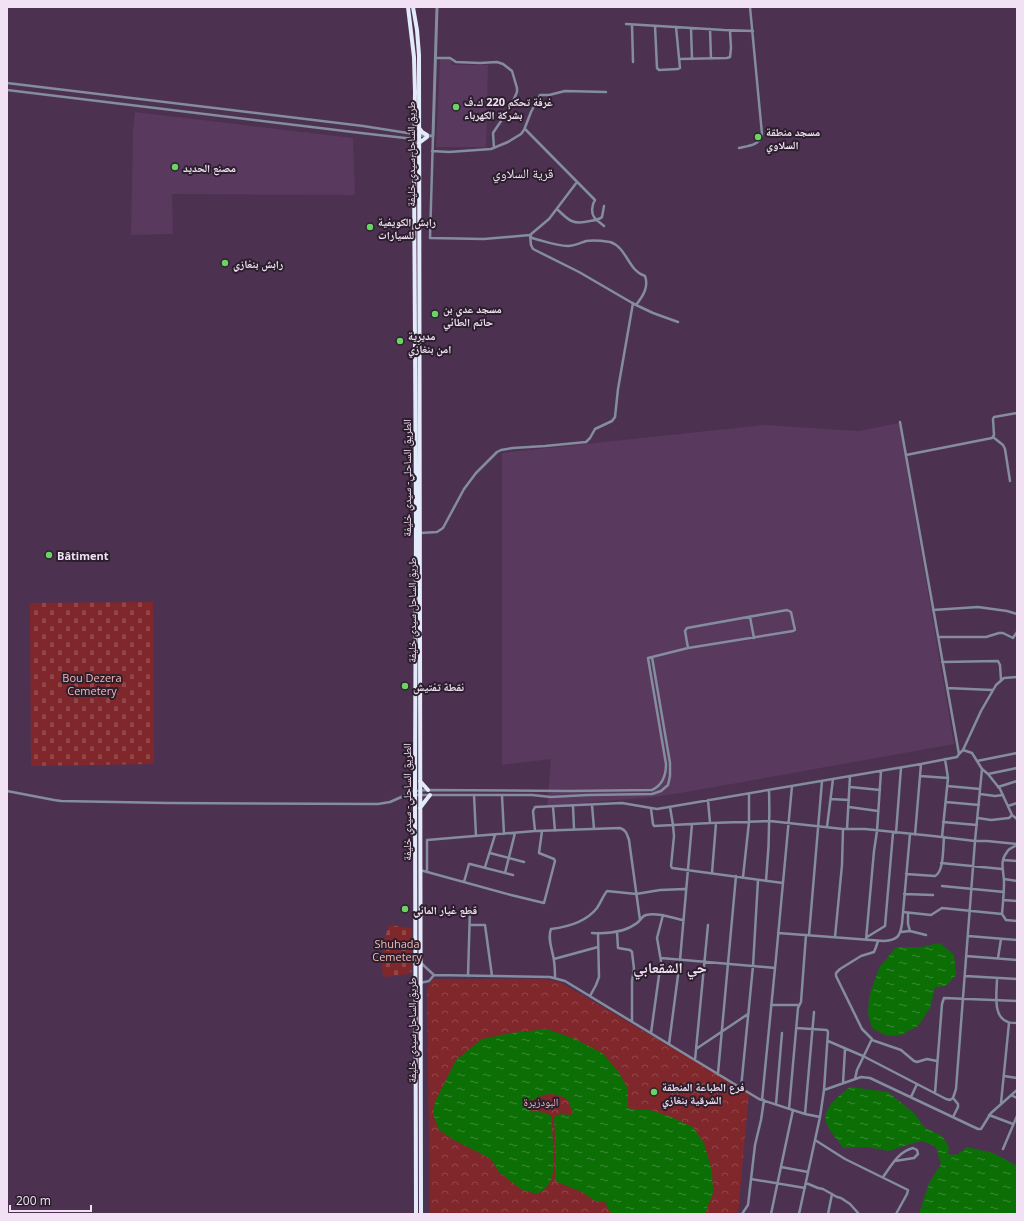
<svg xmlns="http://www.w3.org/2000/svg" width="1024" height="1221" viewBox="0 0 1024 1221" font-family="'Open Sans','Noto Naskh Arabic',sans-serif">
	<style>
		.built { fill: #59395e }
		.forest { fill: url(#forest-crowns) }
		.cemetery { fill: url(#cemetery-stones) }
		.water { fill: url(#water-ripples) }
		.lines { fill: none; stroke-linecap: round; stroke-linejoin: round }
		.minor { stroke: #838d9f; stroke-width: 2.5 }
		.tertiary { stroke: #838d9f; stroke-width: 3 }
		.trunk { stroke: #e3ebfa; stroke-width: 4 }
		.poi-dot { fill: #6bd363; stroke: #2c1f2d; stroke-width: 1.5 }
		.labels { text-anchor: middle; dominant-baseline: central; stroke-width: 4; stroke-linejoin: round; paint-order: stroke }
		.poi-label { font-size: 11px; font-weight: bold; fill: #f2e1f4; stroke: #2c1f2d; text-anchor: start }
		.street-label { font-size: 11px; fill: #f2e1f4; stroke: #2c1f2d }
		.park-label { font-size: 11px; fill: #f6b7b3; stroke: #2c1f2d }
		.quarter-label { font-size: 13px; fill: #f2e1f4; stroke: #2c1f2d }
		.district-label { font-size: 15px; font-weight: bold; fill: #f2e1f4; stroke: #2c1f2d }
	</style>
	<defs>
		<pattern id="forest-crowns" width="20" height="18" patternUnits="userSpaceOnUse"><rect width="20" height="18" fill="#80272b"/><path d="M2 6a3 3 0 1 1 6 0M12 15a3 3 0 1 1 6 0" fill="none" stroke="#92464a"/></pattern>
		<pattern id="cemetery-stones" width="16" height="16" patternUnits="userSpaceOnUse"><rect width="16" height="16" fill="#80272b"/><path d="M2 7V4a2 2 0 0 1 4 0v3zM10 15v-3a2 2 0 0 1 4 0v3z" fill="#92464a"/></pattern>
		<pattern id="water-ripples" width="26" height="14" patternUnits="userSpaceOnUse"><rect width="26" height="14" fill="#0c6f06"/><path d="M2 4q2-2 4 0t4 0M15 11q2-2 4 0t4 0" fill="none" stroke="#3c8a37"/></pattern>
	</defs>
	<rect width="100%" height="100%" fill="#4d3151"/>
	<!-- built -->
	<path class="built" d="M 440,59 L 451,59 L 452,65 L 488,65 L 486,147 L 436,147 Z
		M 135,112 L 353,138 L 355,195 L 172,194 L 173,234 L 131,235 L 133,130 Z
		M 899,423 L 954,744 L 687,792 L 653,797 L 547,806 L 551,759 L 502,765 L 502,453 L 764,425 L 859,431 Z"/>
	<!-- forest -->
	<path class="forest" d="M 433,979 L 545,979 L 560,982 L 749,1093 L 738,1214 L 430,1214 L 427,988 Z"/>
	<!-- cemetery -->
	<path class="cemetery" d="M 153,602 L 154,764 L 31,766 L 30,603 Z
		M 389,925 L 412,928 L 412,971 L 409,974 L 385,977 L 383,976 L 381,960 L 384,959 L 382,947 Z"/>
	<!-- water -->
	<path class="water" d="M 940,943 L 954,955 L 956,975 L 946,986 L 935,987 L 930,1008 L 918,1026 L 901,1035 L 887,1036 L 872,1028 L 868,1014 L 869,997 L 879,968 L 896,947 L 921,947 Z
		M 547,1029 L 575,1039 L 602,1053 L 618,1071 L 628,1089 L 628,1108 L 636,1110 L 650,1110 L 671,1117 L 693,1127 L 704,1143 L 712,1171 L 713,1193 L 705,1214 L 614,1214 L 610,1212 L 605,1202 L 595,1201 L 582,1192 L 555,1181 L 555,1137 L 554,1117 L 560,1114 L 571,1115 L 573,1112 L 569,1104 L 569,1101 C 555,1090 542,1093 528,1103 L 527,1107 L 531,1111 L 546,1113 L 551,1116 C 552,1130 556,1169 551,1180 C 549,1186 543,1190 538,1194 L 522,1190 L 499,1172 L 491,1159 L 454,1140 L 439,1130 L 433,1114 L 435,1102 L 456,1060 L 482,1039 L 511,1033 Z
		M 850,1087 L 888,1092 L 915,1114 L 924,1127 L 942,1136 L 949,1147 L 948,1153 L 951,1155 L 958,1154 L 967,1147 L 993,1153 L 1017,1166 L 1017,1214 L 919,1214 L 929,1183 L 941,1164 L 936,1147 L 923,1141 L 913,1143 L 889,1151 L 867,1147 L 843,1148 C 839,1141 830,1132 827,1124 C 820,1109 840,1095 850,1087 Z"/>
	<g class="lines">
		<!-- minor -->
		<path class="minor" d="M 626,24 L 724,30 L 753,31
			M 632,25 L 633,62
			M 655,26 L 657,68 L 659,70 L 678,69 L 680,68 L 676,27
			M 691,28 L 692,59
			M 710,29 L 711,59
			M 436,58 L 450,58 L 456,62 L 480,63 L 497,62 L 503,64 L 512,71 L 517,88 L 517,92 L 511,106 L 493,133 L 494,148
			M 679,59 L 727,58 L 730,57 L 731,48 L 730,31
			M 7,83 L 363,126 L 414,134
			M 7,90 L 361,133 L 414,139
			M 525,129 L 595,200 C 592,204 591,213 594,217 C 596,220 601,223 604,226
			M 433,136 L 430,238 L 484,239 L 530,235 L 532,238 C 544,241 556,246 568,246 C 574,246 580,243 586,241 C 593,240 603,241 610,242 C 627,247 628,271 645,276 C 649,287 643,296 636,305
			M 739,148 C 748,146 761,145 762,134 L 750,7
			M 432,151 L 449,152 L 491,149 L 508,142 L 521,134 L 524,130 L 531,112 L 540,95 L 549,95 L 565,91 L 606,92
			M 577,182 L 549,219 L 530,235 L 531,245 L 533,249 L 579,272 L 634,304 L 653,313 L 678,322
			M 557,209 C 569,221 573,225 590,221 C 595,220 599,220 602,217 L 604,206
			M 900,422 L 959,754
			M 993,437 L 1003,445 L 1005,449 L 1010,481
			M 906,455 L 992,438 L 994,435 L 993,419 L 994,417 L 1017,413
			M 420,533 L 437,532 L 443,528 L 464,489 L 476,473 L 497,452 L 501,450 L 513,448 L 545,446 L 586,442 L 590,438 L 595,429 L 612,421 L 615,417 L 618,389 L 633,303
			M 933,610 L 978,607 L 1007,611 L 1017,614
			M 750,617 L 754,638
			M 938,637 L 986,637 L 999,633 L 1003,633 L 1013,638 L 1017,632
			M 942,662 L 998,661 L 1000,665 L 1001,680
			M 947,688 L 992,690
			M 963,750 L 972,753 L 982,769 L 988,774 L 1000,789 L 1012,815 L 1017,819
			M 977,761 L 1017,753
			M 988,774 L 1017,768
			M 920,776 L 948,778
			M 947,786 L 980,789
			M 850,787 L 880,790
			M 998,787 L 1017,781
			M 7,791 L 54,800 L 61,801 L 168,803 L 378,804 L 390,802 L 415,791 L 428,790 L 569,791 L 652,790 C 663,785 666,775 666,764 L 648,658 L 688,648 L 793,631 L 795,630 L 791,612 L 787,610 L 687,628 L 685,631 L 688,648
			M 980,794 L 995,796 L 1003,795
			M 415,795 L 532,795 L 551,797 L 588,795 L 652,794 L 661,791 L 668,785 L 670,776 L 670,763 L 652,657
			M 474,795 L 476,836
			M 502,796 L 504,834
			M 831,799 L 849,800
			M 708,800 L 710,823
			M 946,802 L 979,805
			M 592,805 L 594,829
			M 573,806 L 574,829
			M 1008,806 L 1017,803
			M 553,807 L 555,831
			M 670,807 L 673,825
			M 849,807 L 878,811
			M 651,809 L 653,824 L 654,826 L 710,823 L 770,821 L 843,829 L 865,829 L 933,836 L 975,841 L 987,841 L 1017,844
			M 978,818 L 991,820 L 1009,818 L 1012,815
			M 943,822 L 977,825
			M 673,825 L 674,836 L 671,866 L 672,868 L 783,883
			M 827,827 L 833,779
			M 847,829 L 850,776
			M 535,831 L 533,811 L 535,807 L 622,803 L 657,809 L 921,764 L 957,757 L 959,754 L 963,750 L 981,711 L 996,685 L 1004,678 L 1017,677
			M 896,833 L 901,768
			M 915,835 L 921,764
			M 942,837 L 948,778 L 945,759
			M 490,853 L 524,862
			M 1003,860 L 1017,861
			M 941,863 L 1002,869
			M 485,867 L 495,835
			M 420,870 L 511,895 L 544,903 L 555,861 L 554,859 L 539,853 L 542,831
			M 427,872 L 427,840 L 535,831 L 620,828 C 626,830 627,834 629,840 L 640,920
			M 505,873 L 515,833
			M 712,873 L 716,823
			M 906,874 L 935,876 C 944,872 943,847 944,837
			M 743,877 L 749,822 L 749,794
			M 1004,879 L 1017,881
			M 766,881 C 769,850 770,821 769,790
			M 464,882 L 469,864 L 470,864 L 513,875
			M 942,886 L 1004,892
			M 904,894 L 933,895
			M 1003,900 L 1017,901
			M 903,912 L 931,915 L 942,908 L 1002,914 C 1003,903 1004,893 1004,882 C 1004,871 999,862 1007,852 C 1009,848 1014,847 1017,845
			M 908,913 L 908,924 L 910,931
			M 1002,914 L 1006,920 L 1017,921
			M 470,925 L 485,925 L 492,976
			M 617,932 L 618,948 L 630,950 L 632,952 L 634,969 L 632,981 L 632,1021
			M 901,932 L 910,931 L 926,935
			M 592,933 C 608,934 624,933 637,923 C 640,921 642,916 646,915 C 658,912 672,918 683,920
			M 778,933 L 884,941 C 897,940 900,937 902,924 L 910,834
			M 809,935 L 822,781
			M 968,936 L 1017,940
			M 835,937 L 842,865 L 843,829
			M 867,937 L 885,926 L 893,833
			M 866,940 L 874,851 L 877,831 L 881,771
			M 966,956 L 1017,960
			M 661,958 L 775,968
			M 998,958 L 1001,939
			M 554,959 L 598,947
			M 421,963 L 434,975 L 550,977 L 565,981 L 759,1099 L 805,1114 L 820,1117 L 824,1090 L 828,1032 L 827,1030 L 796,1028
			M 468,976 L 470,909
			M 965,976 L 1017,979
			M 555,978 C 555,973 555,967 554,961 C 553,951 547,939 551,929 C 568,927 586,922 597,908 C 601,902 603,896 607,891 L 636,894 L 660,890 L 685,889
			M 997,978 C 997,992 992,1017 1008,1022 C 1010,1023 1014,1023 1017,1023
			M 420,983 L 429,981 L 434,975
			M 590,996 L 596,985 L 599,977 L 598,933
			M 771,1005 L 799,1005
			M 651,1033 L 661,961 L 657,938 L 663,915
			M 872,1040 L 901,1050 L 914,1061 L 917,1062 L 927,1059 L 937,1061
			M 828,1041 L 863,1056 L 946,1099 L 950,1100 L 953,1098 L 956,1089 L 975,841 L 982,769
			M 669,1044 L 680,960 L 692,824
			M 696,1049 L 748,1014
			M 695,1060 L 708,925
			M 718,1073 L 736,876
			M 1004,1076 L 1017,1078
			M 855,1079 L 857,1070 L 872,1039 L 862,1029 L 836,976 L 836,973 L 840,969 L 861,956 L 874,952 L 876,947 L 878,941
			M 843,1083 L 845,1049
			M 741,1088 L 753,966 L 758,880
			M 824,1090 L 861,1077 L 870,1078 L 978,1129 L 981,1129 L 991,1113 L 1017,1090
			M 935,1093 L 942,1004 L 944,998 L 1017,1001
			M 1011,1095 L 1017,1098
			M 911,1097 L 917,1084
			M 762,1100 L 776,958 L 792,786
			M 1001,1103 L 1009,1023
			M 776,1104 L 782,1033
			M 789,1109 L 798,1008 L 801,1002 L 806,935
			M 805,1114 L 814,1012
			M 989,1115 L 1013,1124
			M 953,1117 L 958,1107 L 958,1104 L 953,1098
			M 815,1140 L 845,1159 L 906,1189 L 908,1190 L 907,1194 L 896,1214
			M 1003,1149 L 1017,1116
			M 781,1167 L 808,1172
			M 883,1177 C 891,1166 899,1151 913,1148 L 917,1150 L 918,1154 L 914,1158 L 895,1161
			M 751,1179 L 805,1188
			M 806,1183 L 818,1188 L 823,1189 L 837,1197 L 841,1198 L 850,1204 L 859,1214
			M 742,1214 L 748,1205 L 755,1145 L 761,1120 L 764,1100
			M 771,1214 L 793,1110
			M 799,1214 L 820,1117
			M 828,1214 L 832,1194"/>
		<!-- tertiary -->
		<path class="tertiary" d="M 418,135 L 433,136 L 437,7"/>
		<!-- trunk -->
		<path class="trunk" d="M 408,7 L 414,57 L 415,92 L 414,165 L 416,521 L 415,791 L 416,1214
			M 413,7 L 417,30 L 419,55 L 421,1214
			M 419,128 L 422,132 L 427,135
			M 419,143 L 427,137
			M 420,781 L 428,790
			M 420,808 L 426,800 L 430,795"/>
	</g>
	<!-- markers -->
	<g class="poi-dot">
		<circle cx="456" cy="107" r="4"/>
		<circle cx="758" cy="137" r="4"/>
		<circle cx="175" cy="167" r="4"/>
		<circle cx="370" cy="227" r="4"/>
		<circle cx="225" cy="263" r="4"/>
		<circle cx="435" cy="314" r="4"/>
		<circle cx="400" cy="341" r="4"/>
		<circle cx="49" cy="555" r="4"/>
		<circle cx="405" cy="686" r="4"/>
		<circle cx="405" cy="909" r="4"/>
		<circle cx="654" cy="1092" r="4"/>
	</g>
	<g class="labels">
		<!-- poi labels -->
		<g class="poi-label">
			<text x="464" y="101">غرفة تحكم 220 ك.ف<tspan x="464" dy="13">بشركة الكهرباء</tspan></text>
			<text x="766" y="131">مسجد منطقة<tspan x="766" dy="13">السلاوي</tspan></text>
			<text x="183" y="167">مصنع الحديد</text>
			<text x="378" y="221">رابش الكويفية<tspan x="378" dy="13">للسيارات</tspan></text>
			<text x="233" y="263">رابش بنغازي</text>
			<text x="443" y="308">مسجد عدي بن<tspan x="443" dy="13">حاتم الطائي</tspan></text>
			<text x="408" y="335">مديرية<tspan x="408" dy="13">امن بنغازي</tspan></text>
			<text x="57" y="555">Bâtiment</text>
			<text x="413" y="686">نقطة تفتيش</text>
			<text x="413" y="909">قطع غيار الماني</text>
			<text x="662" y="1086">فرع الطباعة المنطقة<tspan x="662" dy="13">الشرقية بنغازي</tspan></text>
		</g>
		<!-- street labels -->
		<g class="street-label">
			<text transform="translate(410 154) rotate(-90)">طريق الساحل سيدي خليفة</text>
			<text transform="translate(406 478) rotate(-90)">الطريق الساحلي- سيدي خليفة</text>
			<text transform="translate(411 610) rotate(-90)">طريق الساحل سيدي خليفة</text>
			<text transform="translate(406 802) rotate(-90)">الطريق الساحلي- سيدي خليفة</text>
			<text transform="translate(411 1030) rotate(-90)">طريق الساحل سيدي خليفة</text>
		</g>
		<!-- park labels -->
		<g class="park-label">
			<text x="92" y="677">Bou Dezera<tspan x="92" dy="13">Cemetery</tspan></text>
			<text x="397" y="943">Shuhada<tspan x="397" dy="13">Cemetery</tspan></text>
			<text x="541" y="1101">البودزيرة</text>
		</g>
		<!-- quarter labels -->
		<g class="quarter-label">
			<text x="523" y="173">قرية السلاوي</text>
		</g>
		<!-- district labels -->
		<g class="district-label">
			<text x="670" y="967">حي الشقعابي</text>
		</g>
	</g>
	<!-- border -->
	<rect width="1024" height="1221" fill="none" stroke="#f2e1f4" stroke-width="16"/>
	<!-- scale -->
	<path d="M10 1205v6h81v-6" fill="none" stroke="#f2e1f4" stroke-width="2"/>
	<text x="16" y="1205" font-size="12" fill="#f2e1f4" stroke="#2c1f2d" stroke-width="3" paint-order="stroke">200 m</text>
</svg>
